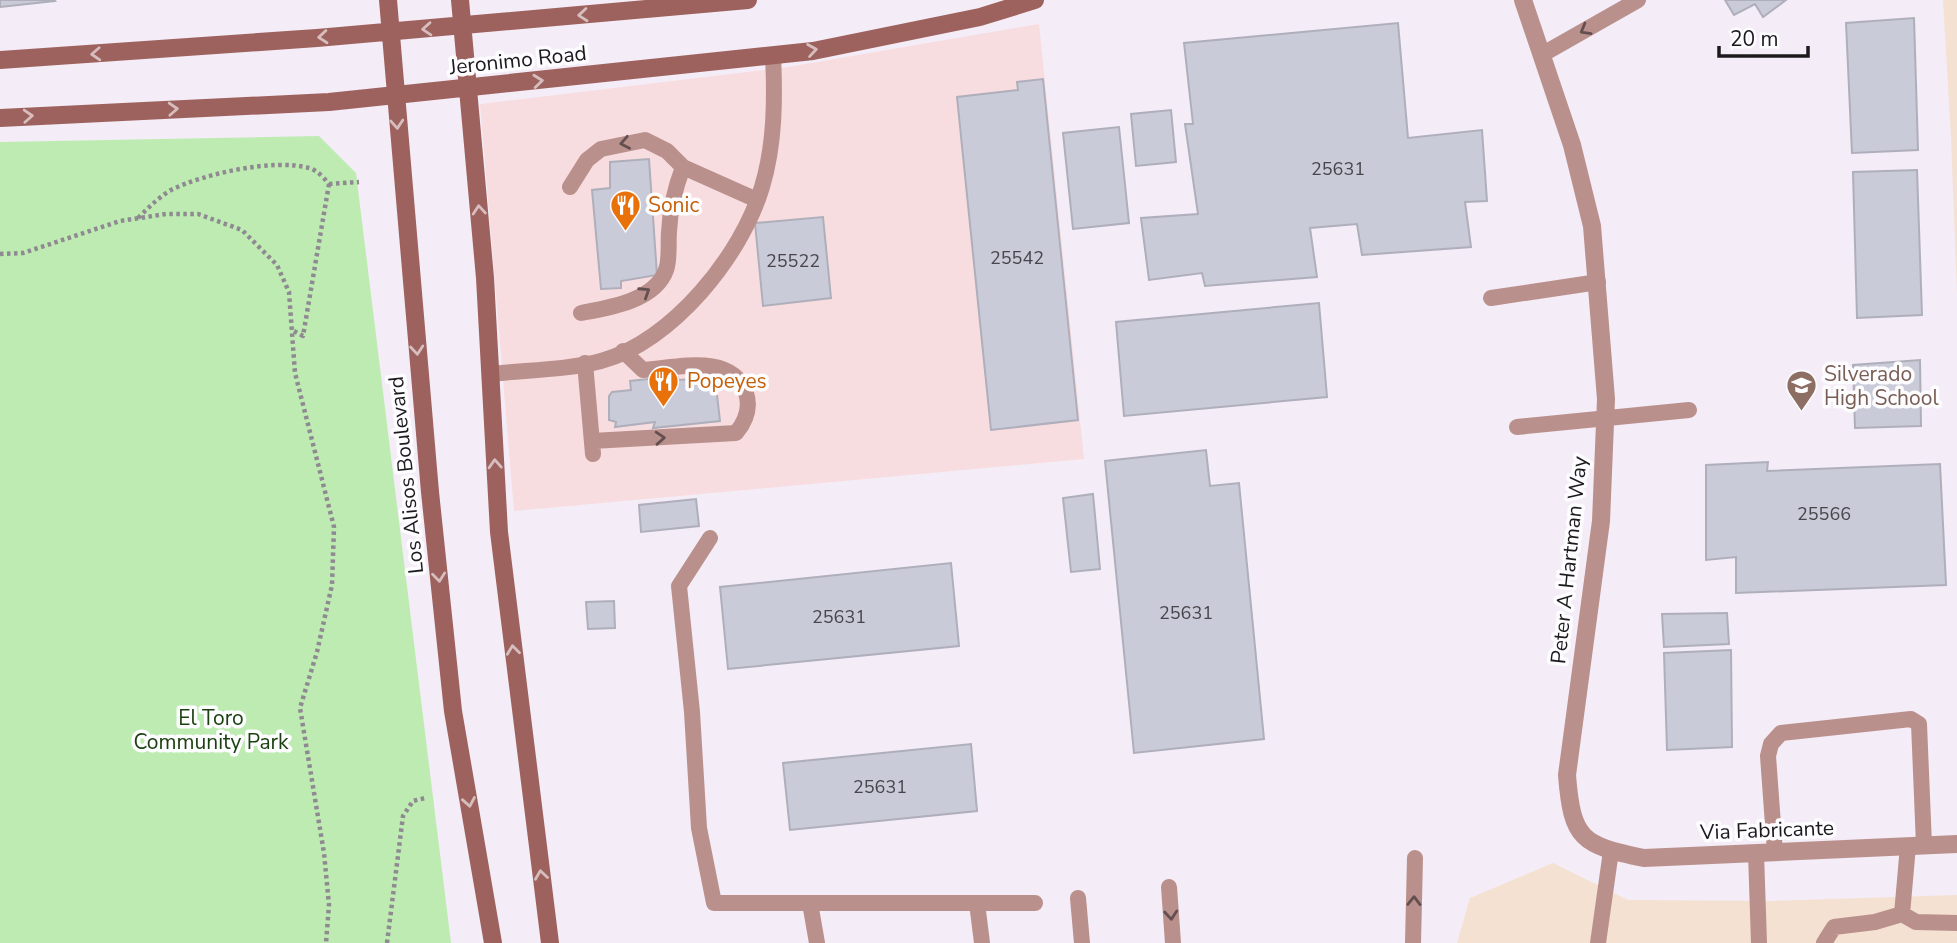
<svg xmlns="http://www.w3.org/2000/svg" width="1957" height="943" viewBox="0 0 1957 943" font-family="'Nunito Sans',sans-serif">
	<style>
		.commercial { fill: #f8dde0 }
		.industrial { fill: #f4e1d1 }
		.green { fill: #beebb2 }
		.building { fill: #cacbd8; stroke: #afafbb; stroke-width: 2 }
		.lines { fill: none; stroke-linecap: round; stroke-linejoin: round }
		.path { stroke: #8f8991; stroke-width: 4.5; stroke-dasharray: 3.5 3.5; stroke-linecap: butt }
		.service { stroke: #ba908c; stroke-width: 16 }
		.tertiary { stroke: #ba908c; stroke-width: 18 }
		.secondary { stroke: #9e625e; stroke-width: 18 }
		.oneway { stroke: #d7bebe }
		.oneway2 { stroke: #644f50 }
		.labels { text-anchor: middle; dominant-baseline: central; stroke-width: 7; stroke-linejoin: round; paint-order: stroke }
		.number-label { font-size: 18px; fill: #48464c }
		.street-label { font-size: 21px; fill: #1d1a1e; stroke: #fdfcfe }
		.food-label { font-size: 21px; fill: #c56008; stroke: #fdfcfe; text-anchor: start }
		.education-label { font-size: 21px; fill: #785e54; stroke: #fdfcfe; text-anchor: start }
		.park-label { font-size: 21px; fill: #1c4111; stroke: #fdfcfe }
	</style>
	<rect width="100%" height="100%" fill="#f4ecf7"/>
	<!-- commercial -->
	<path class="commercial" d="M 1039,24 L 1084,459 L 514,511 L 480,104 L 788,67 Z"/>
	<!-- industrial -->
	<path class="industrial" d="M 1943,0 L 1957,0 L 1957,293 L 1951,137 Z
		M 1553,863 L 1628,900 L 1772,901 L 1957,895 L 1957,943 L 1457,943 L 1470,898 Z"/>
	<!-- green -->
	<path class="green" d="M 319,136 L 356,173 L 451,943 L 0,943 L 0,142 Z"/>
	<!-- building -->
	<path class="building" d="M 0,0 L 54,0 L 55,1 L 0,7 Z
		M 1725,0 L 1786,0 L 1763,17 L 1755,4 L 1734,15 Z
		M 1914,18 L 1918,150 L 1852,153 L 1846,23 Z
		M 1398,23 L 1408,138 L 1482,130 L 1487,201 L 1465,202 L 1471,247 L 1362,255 L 1357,224 L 1310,228 L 1317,277 L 1205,286 L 1202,273 L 1149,280 L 1141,218 L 1198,214 L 1185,124 L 1193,124 L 1184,43 Z
		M 1043,79 L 1078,420 L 991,430 L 957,97 L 1018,90 L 1017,82 Z
		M 1171,110 L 1176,162 L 1136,166 L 1131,114 Z
		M 1119,127 L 1129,223 L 1073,229 L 1063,133 Z
		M 649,159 L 657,275 L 621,281 L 621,288 L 601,289 L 592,190 L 610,188 L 610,162 Z
		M 1917,170 L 1922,315 L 1857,318 L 1853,172 Z
		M 823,217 L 831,298 L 763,306 L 755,223 Z
		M 1319,303 L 1327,397 L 1124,416 L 1116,322 Z
		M 1920,360 L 1921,426 L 1855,428 L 1853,365 Z
		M 677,376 L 679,380 L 715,377 L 720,421 L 653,428 L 655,422 L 615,427 L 616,422 L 609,420 L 609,396 L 612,392 L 631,390 L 630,381 Z
		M 1206,450 L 1210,486 L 1239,483 L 1264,739 L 1134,753 L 1105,461 Z
		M 1768,462 L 1767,471 L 1940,464 L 1946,585 L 1736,593 L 1736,557 L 1706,560 L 1706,465 Z
		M 1093,494 L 1100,569 L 1071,572 L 1063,498 Z
		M 696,499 L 699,526 L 641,532 L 639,505 Z
		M 951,563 L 959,646 L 728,669 L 720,587 Z
		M 614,601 L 615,628 L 588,629 L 586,602 Z
		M 1727,613 L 1729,644 L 1664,647 L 1662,614 Z
		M 1731,650 L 1732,747 L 1667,750 L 1664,653 Z
		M 971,744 L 977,811 L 790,830 L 783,763 Z"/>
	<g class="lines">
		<!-- path -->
		<path class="path" d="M 329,184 L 359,182
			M 138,218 C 149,207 158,198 171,190 C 203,174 274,158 309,168 C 317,170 324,178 329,184
			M 0,254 L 23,253 L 120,221 L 166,214 L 198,214 L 242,230 L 277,265 L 289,292 L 295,373 L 334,527 L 332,585 L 317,652 L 300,708 L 324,853 L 329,905 L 326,943
			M 294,331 L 303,336 L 329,184
			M 387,943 L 403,816 L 413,801 L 425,798"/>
		<!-- service -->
		<path class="service" d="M 1543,54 L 1638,0
			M 570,187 L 587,160 L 601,149 L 645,140 L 667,151 L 683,167 L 757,200
			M 1491,298 L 1598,282
			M 581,313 C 608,308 655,301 666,270 C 670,260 668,243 669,232 C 670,209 675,188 683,167
			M 585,363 L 593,454
			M 490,374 C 526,370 567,370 601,361 C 672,342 742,255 762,187 C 775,144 775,99 773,55
			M 1517,427 L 1689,410
			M 592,441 L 736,433 C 745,422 751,408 746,393 C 732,352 676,368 643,370 L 623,351
			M 710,538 L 679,586 L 692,712 L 699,828 L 714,903 L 1035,903
			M 1775,852 L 1768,756 L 1771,744 L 1781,733 L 1911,719 L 1919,724 L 1924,845
			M 1756,853 L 1759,943
			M 1169,887 L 1173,943
			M 1078,898 L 1082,943
			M 810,903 L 817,943
			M 977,903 L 982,943
			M 1902,914 L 1916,922 L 1957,923
			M 1413,943 L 1415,858
			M 1598,943 L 1611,851
			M 1824,943 L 1834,927 L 1875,922 L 1902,914 L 1908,846"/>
		<!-- tertiary -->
		<path class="tertiary" d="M 1523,0 L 1572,145 L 1592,226 L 1606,399 L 1601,521 L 1567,775 C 1572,840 1582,845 1644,858 L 1957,844"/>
		<!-- secondary -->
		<path class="secondary" d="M 388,0 L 430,492 L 453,711 L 493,943
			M 460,0 L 485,278 L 499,532 L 550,943
			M 0,60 L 317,38 L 748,0
			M 0,118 L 329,102 L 813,51 L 980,17 L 1035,0"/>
	</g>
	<!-- one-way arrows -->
	<defs><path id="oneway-chevron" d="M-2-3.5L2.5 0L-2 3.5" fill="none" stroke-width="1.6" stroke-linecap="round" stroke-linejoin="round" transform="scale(1.75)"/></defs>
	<g class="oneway">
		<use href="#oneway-chevron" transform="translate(583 15) rotate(175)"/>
		<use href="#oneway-chevron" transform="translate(427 29) rotate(176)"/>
		<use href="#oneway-chevron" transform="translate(323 37) rotate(175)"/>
		<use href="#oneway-chevron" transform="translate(812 50) rotate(-9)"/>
		<use href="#oneway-chevron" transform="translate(96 54) rotate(177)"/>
		<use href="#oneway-chevron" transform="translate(538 81) rotate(-6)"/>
		<use href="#oneway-chevron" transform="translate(173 109) rotate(-3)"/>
		<use href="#oneway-chevron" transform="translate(28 116) rotate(-3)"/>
		<use href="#oneway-chevron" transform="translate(397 124) rotate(86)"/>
		<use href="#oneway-chevron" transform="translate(479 210) rotate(-95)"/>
		<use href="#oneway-chevron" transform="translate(417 350) rotate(85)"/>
		<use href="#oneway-chevron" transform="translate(495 464) rotate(-93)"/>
		<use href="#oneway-chevron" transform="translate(439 577) rotate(84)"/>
		<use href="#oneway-chevron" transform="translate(513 650) rotate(-97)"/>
		<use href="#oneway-chevron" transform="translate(469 802) rotate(80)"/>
		<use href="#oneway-chevron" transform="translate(541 875) rotate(-98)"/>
	</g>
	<g class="oneway2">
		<use href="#oneway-chevron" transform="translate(1585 30) rotate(150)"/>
		<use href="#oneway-chevron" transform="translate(625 143) rotate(169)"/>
		<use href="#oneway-chevron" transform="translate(645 292) rotate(-33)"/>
		<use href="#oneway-chevron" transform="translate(660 438) rotate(-4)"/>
		<use href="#oneway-chevron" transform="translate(1414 901) rotate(-89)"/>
		<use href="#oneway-chevron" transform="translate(1171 915) rotate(85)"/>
	</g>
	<!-- icons -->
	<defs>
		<symbol id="restaurant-pin" viewBox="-11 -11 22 30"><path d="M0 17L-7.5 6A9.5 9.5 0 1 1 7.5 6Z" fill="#e8710a" stroke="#fdfcfe"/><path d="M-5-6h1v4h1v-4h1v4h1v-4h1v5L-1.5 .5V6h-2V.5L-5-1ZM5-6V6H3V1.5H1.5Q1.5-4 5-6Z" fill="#fff"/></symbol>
		<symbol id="school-pin" viewBox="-11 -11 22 30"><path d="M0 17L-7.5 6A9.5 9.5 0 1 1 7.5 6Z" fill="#8d6e63" stroke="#fdfcfe"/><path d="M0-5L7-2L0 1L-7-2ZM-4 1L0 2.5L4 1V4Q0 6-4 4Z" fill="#fff"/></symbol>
	</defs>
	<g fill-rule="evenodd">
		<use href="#restaurant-pin" x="608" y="188" width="35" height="47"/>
		<use href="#restaurant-pin" x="646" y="364" width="35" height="47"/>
		<use href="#school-pin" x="1784" y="368" width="35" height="47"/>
	</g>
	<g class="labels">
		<!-- number labels -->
		<g class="number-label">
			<text x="1338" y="169">25631</text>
			<text x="1017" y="258">25542</text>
			<text x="793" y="261">25522</text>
			<text x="1824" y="514">25566</text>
			<text x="1186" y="613">25631</text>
			<text x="839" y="617">25631</text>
			<text x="880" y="787">25631</text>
		</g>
		<!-- street labels -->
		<g class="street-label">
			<text transform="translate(518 60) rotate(-6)">Jeronimo Road</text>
			<text transform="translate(406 475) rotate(-96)">Los Alisos Boulevard</text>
			<text transform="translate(1569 560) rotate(-84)">Peter A Hartman Way</text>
			<text transform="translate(1767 830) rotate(-2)">Via Fabricante</text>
		</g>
		<!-- food labels -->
		<g class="food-label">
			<text x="648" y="205">Sonic</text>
			<text x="687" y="381">Popeyes</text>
		</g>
		<!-- education labels -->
		<g class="education-label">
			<text x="1824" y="374">Silverado<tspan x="1824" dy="24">High School</tspan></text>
		</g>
		<!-- park labels -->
		<g class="park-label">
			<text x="211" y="718">El Toro<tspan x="211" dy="24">Community Park</tspan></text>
		</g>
	</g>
	<!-- scale -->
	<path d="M1719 46v10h89v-10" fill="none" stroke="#1d1a1e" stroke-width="3.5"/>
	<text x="1730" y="46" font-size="21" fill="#1d1a1e" stroke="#fdfcfe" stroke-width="5" paint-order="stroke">20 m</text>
</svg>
